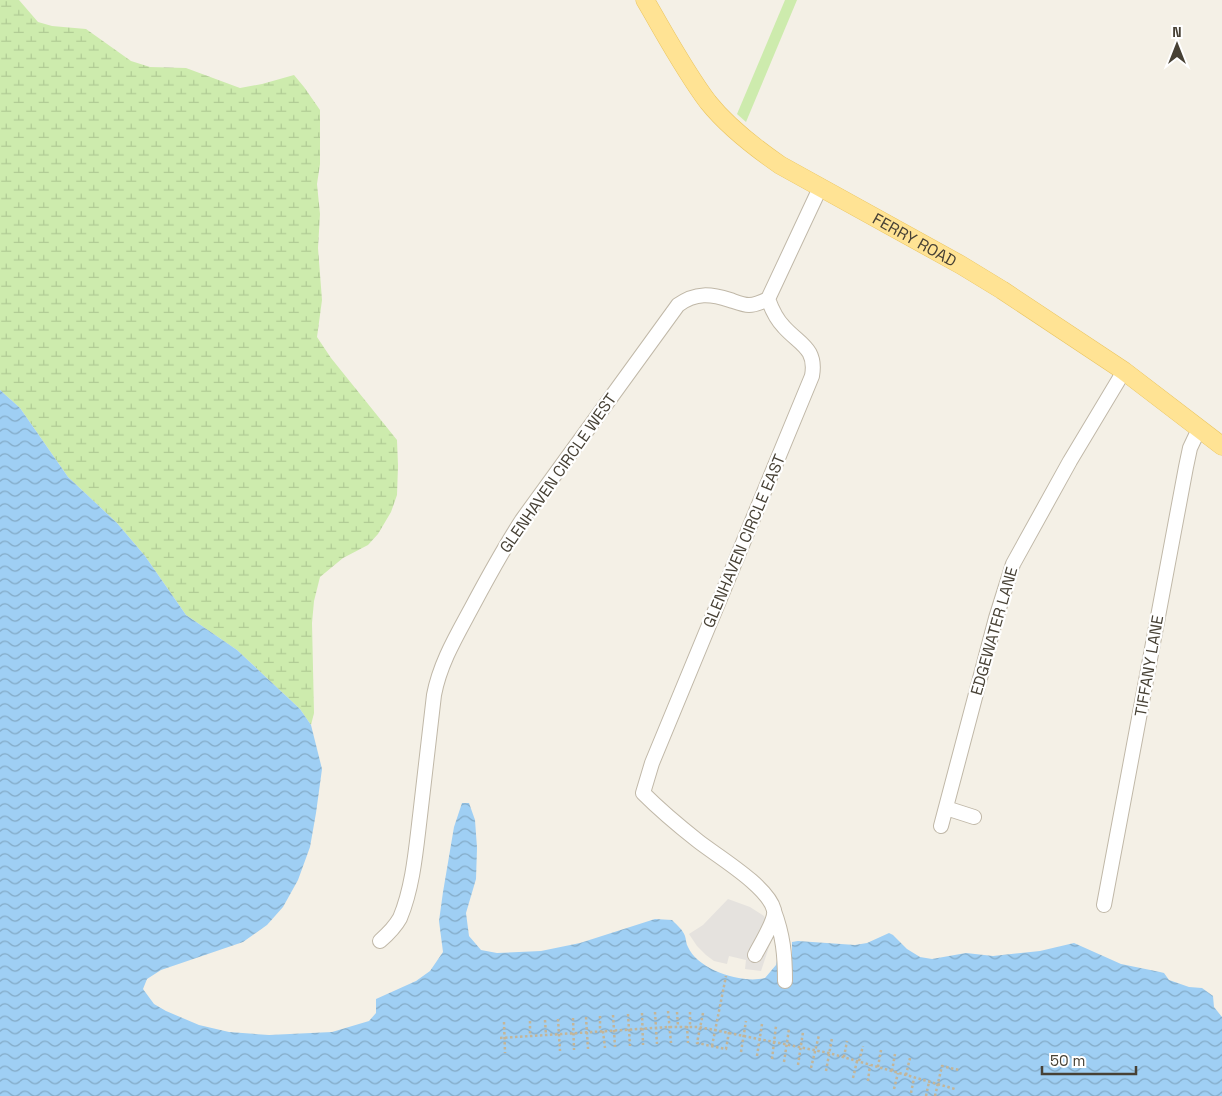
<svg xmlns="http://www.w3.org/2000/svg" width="1222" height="1096" viewBox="0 0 1222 1096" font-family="'Space Grotesk',sans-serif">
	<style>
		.wetland { fill: url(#wetland-marsh) }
		.park { fill: #cdebad }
		.parking { fill: #e5e2de }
		.water { fill: url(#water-waves) }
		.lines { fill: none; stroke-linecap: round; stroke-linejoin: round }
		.minor-casing { stroke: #c0b8a8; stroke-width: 16 }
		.major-casing { stroke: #eac45e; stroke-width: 19 }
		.path { stroke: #c3b599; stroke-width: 2.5; stroke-dasharray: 2.5 2.5; stroke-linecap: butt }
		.minor { stroke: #fff; stroke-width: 14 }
		.major { stroke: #ffe394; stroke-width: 18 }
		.labels { text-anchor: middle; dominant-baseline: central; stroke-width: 4.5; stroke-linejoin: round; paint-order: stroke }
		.street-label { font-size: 16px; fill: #474135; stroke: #fff }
	</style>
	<defs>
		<pattern id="wetland-marsh" width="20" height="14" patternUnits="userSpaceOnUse" patternTransform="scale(1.25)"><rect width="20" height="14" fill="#cdebad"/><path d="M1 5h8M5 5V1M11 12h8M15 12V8" fill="none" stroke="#b1cb95"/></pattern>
		<pattern id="water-waves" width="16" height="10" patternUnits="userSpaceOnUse" patternTransform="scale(1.25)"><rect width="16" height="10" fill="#9fcff4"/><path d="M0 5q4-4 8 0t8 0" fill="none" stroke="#83aac6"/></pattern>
	</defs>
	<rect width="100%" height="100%" fill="#f4f0e6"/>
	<!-- wetland -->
	<path class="wetland" d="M 0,0 L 19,0 L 38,22 L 52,26 L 86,29 L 131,61 L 150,67 L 186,68 L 240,88 L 262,84 L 294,75 L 304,87 L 320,110 L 320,164 L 317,184 L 320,214 L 318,248 L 322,300 L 317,337 L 331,358 L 397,440 L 398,466 L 397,495 L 391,512 L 378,534 L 368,545 L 343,558 L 320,577 L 314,601 L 312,623 L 314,713 L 311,725 L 300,709 L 237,650 L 186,615 L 145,556 L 117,523 L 68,477 L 20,408 L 0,390 Z"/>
	<!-- park -->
	<path class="park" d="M 785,0 L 797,0 L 746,122 L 737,114 Z"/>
	<!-- parking -->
	<path class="parking" d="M 728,899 L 750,907 L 764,916 L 773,935 L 761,971 L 745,969 L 746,960 L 729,956 L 727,964 L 714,961 L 706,955 L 697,946 L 689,934 L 703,925 Z"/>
	<!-- water -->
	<path class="water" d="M 0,390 L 20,408 L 68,477 L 117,523 L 145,556 L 186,615 L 237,650 L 300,709 L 311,725 L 322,769 L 316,813 L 310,847 L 298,880 L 283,907 L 267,925 L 243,942 L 161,970 L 147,979 L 143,989 L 154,1004 L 166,1011 L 199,1025 L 229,1032 L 269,1035 L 332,1032 L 369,1021 L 376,1013 L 376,999 L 416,981 L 430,971 L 443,952 L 439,921 L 443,892 L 454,827 L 462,803 L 469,803 L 475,820 L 477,848 L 476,879 L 466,913 L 469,936 L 481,950 L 497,953 L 541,951 L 580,943 L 655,919 L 672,920 C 677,925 683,930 685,936 C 686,939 686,944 688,947 C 698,970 742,984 765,978 L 776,965 L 778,956 L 792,954 L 792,942 L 798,941 L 855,945 L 867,943 L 889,933 L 893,935 L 907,949 L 920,957 L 932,959 L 966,953 L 993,956 L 1040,951 L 1074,943 L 1121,964 L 1160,972 L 1164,973 L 1169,980 L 1189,987 L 1202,988 L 1213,996 L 1214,1007 L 1222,1017 L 1222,1096 L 0,1096 Z"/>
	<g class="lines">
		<defs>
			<path id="minor" d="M 768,299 L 820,188
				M 946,808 L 974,817
				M 941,826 L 996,618 L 1013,564 L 1070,461 L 1124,371
				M 1104,905 L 1186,467 L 1190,448 L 1199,429
				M 774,911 C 783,935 785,955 785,981
				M 380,941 C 388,934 395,927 400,918 C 413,887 416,849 420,816 C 425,776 429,735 434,695 C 440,663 457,635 472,607 C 488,577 504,548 522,520 L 678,305 C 696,292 711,294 730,300 C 736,302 743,305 749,305 C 756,305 762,302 768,299
				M 755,955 C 760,945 776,920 774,910 C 768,886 717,856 698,841 C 679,826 660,810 643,793 L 652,763 L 812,376 C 817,348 799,344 784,327 C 776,319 772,310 768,299"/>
			<g id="major">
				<path id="s1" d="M 645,0 C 665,34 684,70 708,102 C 728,127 754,147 780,165 L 961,265 L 1002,290 L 1124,371 L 1222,446"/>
			</g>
		</defs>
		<!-- minor casing -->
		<use href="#minor" class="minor-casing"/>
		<!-- major casing -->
		<use href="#major" class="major-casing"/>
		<!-- path -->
		<path class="path" d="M 668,1011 L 671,1043
			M 655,1012 L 657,1044
			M 677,1012 L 678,1026
			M 690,1012 L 690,1026
			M 642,1013 L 643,1045
			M 703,1013 L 697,1043 L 726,1049 L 729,1032
			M 628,1014 L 630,1046
			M 613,1015 L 615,1047
			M 600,1016 L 600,1031
			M 586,1017 L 588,1049
			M 573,1018 L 574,1050
			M 558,1019 L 560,1051
			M 545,1020 L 546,1035
			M 530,1021 L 530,1036
			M 504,1022 L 505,1053
			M 687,1026 L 688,1043
			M 603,1031 L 605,1048
			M 500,1038 L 669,1027 L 699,1027 L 829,1053 L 955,1089
			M 712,1046 L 726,976
			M 741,1052 L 746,1021
			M 757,1056 L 762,1024
			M 844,1057 L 847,1041
			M 772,1059 L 776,1026
			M 859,1061 L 863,1046
			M 784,1062 L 789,1029
			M 798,1065 L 803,1032
			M 878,1067 L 881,1050
			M 811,1068 L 819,1035
			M 826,1071 L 832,1038
			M 892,1071 L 895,1054
			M 906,1075 L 910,1058
			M 853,1078 L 857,1061
			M 868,1081 L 870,1065
			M 894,1089 L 898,1073
			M 911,1093 L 914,1078
			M 926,1096 L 929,1082
			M 935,1096 L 942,1066 L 959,1070"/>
		<!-- minor -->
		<use href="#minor" class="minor"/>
		<!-- major -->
		<use href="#major" class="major"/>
	</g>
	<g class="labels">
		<!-- street labels -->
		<g class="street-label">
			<text stroke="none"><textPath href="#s1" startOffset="370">FERRY ROAD</textPath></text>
			<text transform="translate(558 473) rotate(-55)">GLENHAVEN CIRCLE WEST</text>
			<text transform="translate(744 541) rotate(-67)">GLENHAVEN CIRCLE EAST</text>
			<text transform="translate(994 631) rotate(-74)">EDGEWATER LANE</text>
			<text transform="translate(1149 666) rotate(-80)">TIFFANY LANE</text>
		</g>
	</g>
	<!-- north arrow -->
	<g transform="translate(1177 45)" stroke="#ffffff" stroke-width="4" paint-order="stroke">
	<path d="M0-4L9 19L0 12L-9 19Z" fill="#474135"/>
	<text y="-8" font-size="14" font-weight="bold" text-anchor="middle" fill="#474135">N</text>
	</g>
	<!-- scale -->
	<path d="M1042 1066v8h94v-8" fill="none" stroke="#474135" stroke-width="2.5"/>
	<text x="1050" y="1066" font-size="15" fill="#474135" stroke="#ffffff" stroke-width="4" paint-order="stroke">50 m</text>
</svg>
